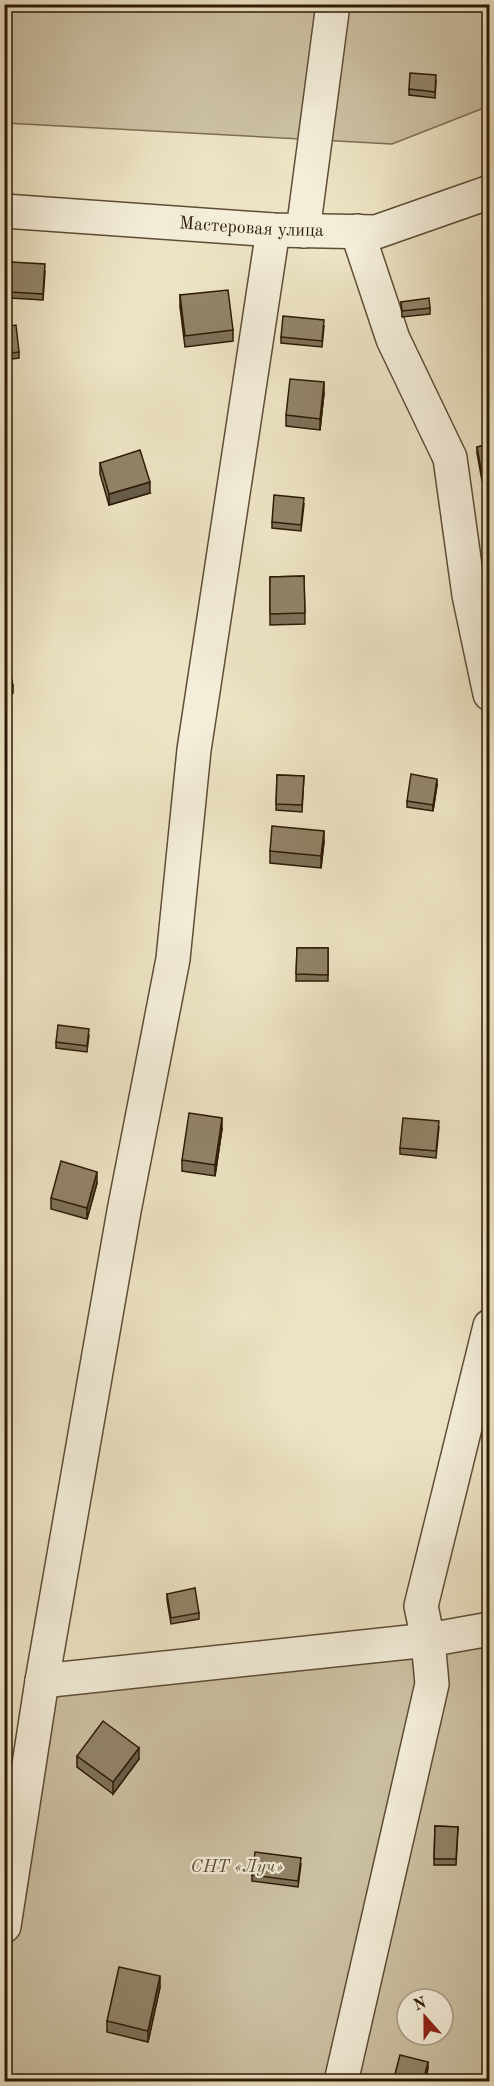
<svg xmlns="http://www.w3.org/2000/svg" width="494" height="2086" viewBox="0 0 494 2086" font-family="'Old Standard TT',serif">
	<style>
		.green { fill: #ccc1a4; stroke: #7d6e55; stroke-width: 1.5; fill-rule: evenodd }
		.lines { fill: none; stroke-linecap: round; stroke-linejoin: round }
		.minor-casing { stroke: #5e4d36; stroke-width: 36 }
		.minor { stroke: #f3edd9; stroke-width: 33 }
		.wall { fill: #7d715a; stroke: #2e1b06; stroke-width: 1.5 }
		.shaded-wall { fill: #665c4a; stroke: #2e1b06; stroke-width: 1.5 }
		.building { fill: #918369; stroke: #2e1b06; stroke-width: 1.5 }
		.labels { text-anchor: middle; dominant-baseline: central; stroke-width: 4.5; stroke-linejoin: round; paint-order: stroke }
		.street-label { font-size: 18px; fill: #2e1b06; stroke: #f3edd9 }
		.park-label { font-size: 18px; font-style: italic; fill: #5d4d35; stroke: #f3edd9 }
	</style>
	<rect width="100%" height="100%" fill="#ece3c4"/>
	<filter id="stains"><feTurbulence type="fractalNoise" baseFrequency=".00333" numOctaves="4"/><feColorMatrix values="0 0 0 0 .2 0 0 0 0 .09 0 0 0 0 .02 0 0 0 .5 -.17"/></filter>
	<radialGradient id="worn" r=".72"><stop offset=".6" stop-color="#630" stop-opacity="0"/><stop offset="1" stop-color="#630" stop-opacity=".3"/></radialGradient>
	<!-- green -->
	<path class="green" d="M 4,5 L 489,5 L 489,106 L 392,144 L 5,123 Z
		M 489,1616 L 489,2081 L 5,2082 L 5,1839 L 29,1675 ZM 407,1999 L 443,1999 L 443,2035 L 407,2035 Z"/>
	<g class="lines">
		<defs>
			<g id="minor">
				<path id="s1" d="M 4,211 L 273,230 L 376,232 L 490,192"/>
				<path d="M 303,231 L 333,4"/>
				<path d="M 357,231 L 393,339 L 450,458 L 469,595 L 490,694"/>
				<path d="M 42,1681 L 428,1640 L 421,1606 L 490,1326"/>
				<path d="M 4,1926 L 42,1681 L 124,1211 L 173,959 L 194,750 L 273,230"/>
				<path d="M 341,2082 L 432,1684 L 428,1640 L 490,1629"/>
			</g>
		</defs>
		<!-- minor casing -->
		<use href="#minor" class="minor-casing"/>
		<!-- minor -->
		<use href="#minor" class="minor"/>
	</g>
	<!-- wall -->
	<path class="wall" d="M 436,81 L 435,98 L 409,95 L 409,89 Z
		M 11,262 L 45,271 L 43,300 L 10,298 Z
		M 180,295 L 233,330 L 233,341 L 185,347 L 180,307 Z
		M 401,302 L 430,308 L 430,314 L 402,317 Z
		M 324,326 L 322,347 L 281,343 L 281,337 Z
		M 4,327 L 19,352 L 19,358 L 4,360 Z
		M 324,393 L 320,430 L 286,426 L 286,415 Z
		M 489,444 L 489,480 L 482,481 L 477,453 L 477,447 Z
		M 100,463 L 150,493 L 109,505 L 100,474 Z
		M 304,504 L 301,531 L 272,528 L 272,522 Z
		M 304,576 L 305,624 L 270,625 L 270,577 Z
		M 4,661 L 13,686 L 13,693 L 4,694 Z
		M 277,775 L 304,776 L 302,812 L 276,810 Z
		M 437,785 L 433,811 L 407,807 L 407,801 Z
		M 324,842 L 321,868 L 270,863 L 270,851 Z
		M 297,948 L 328,948 L 328,981 L 296,981 Z
		M 89,1035 L 87,1052 L 56,1048 L 56,1042 Z
		M 439,1127 L 436,1158 L 400,1154 L 400,1148 Z
		M 222,1129 L 215,1176 L 182,1171 L 182,1160 Z
		M 97,1183 L 87,1219 L 51,1209 L 51,1198 Z
		M 167,1594 L 199,1613 L 199,1619 L 171,1624 L 167,1600 Z
		M 77,1756 L 139,1759 L 113,1794 L 77,1767 Z
		M 435,1826 L 458,1827 L 456,1865 L 434,1865 Z
		M 301,1864 L 298,1887 L 252,1881 L 252,1875 Z
		M 160,1987 L 148,2042 L 107,2032 L 107,2021 Z"/>
	<!-- shaded-wall -->
	<path class="shaded-wall" d="M 324,382 L 324,393 L 320,430 L 320,419 Z
		M 150,482 L 150,493 L 109,505 L 109,494 Z
		M 437,779 L 437,785 L 433,811 L 433,805 Z
		M 324,831 L 324,842 L 321,868 L 321,856 Z
		M 222,1118 L 222,1129 L 215,1176 L 215,1165 Z
		M 97,1172 L 97,1183 L 87,1219 L 87,1208 Z
		M 139,1748 L 139,1759 L 113,1794 L 113,1782 Z
		M 160,1976 L 160,1987 L 148,2042 L 148,2031 Z
		M 428,2062 L 428,2069 L 425,2082 L 423,2082 Z"/>
	<!-- building -->
	<path class="building" d="M 410,73 L 436,75 L 435,92 L 409,89 Z
		M 11,262 L 45,264 L 43,294 L 10,292 Z
		M 228,290 L 233,330 L 185,336 L 180,295 Z
		M 429,298 L 430,308 L 402,311 L 401,302 Z
		M 283,316 L 324,320 L 322,341 L 281,337 Z
		M 16,325 L 19,352 L 4,354 L 4,327 Z
		M 290,379 L 324,382 L 320,419 L 286,415 Z
		M 489,444 L 489,474 L 482,475 L 477,447 Z
		M 140,450 L 150,482 L 109,494 L 100,463 Z
		M 274,495 L 304,498 L 301,525 L 272,522 Z
		M 304,576 L 305,613 L 270,614 L 270,577 Z
		M 8,660 L 13,686 L 4,688 L 4,661 Z
		M 411,774 L 437,779 L 433,805 L 407,801 Z
		M 277,775 L 304,776 L 302,805 L 276,804 Z
		M 272,826 L 324,831 L 321,856 L 270,851 Z
		M 297,948 L 328,948 L 328,975 L 296,974 Z
		M 58,1025 L 89,1029 L 87,1046 L 56,1042 Z
		M 189,1113 L 222,1118 L 215,1165 L 182,1160 Z
		M 403,1118 L 439,1121 L 436,1151 L 400,1148 Z
		M 61,1161 L 97,1172 L 87,1208 L 51,1198 Z
		M 195,1588 L 199,1613 L 171,1618 L 167,1594 Z
		M 103,1721 L 139,1748 L 113,1782 L 77,1756 Z
		M 435,1826 L 458,1827 L 456,1859 L 434,1859 Z
		M 255,1852 L 301,1858 L 298,1881 L 252,1875 Z
		M 119,1967 L 160,1976 L 148,2031 L 107,2021 Z
		M 400,2055 L 428,2062 L 423,2082 L 393,2082 Z"/>
	<g class="labels">
		<!-- street labels -->
		<g class="street-label">
			<text stroke="none"><textPath href="#s1" startOffset="248">Мастеровая улица</textPath></text>
		</g>
		<!-- park labels -->
		<g class="park-label">
			<text x="237" y="1867">СНТ «Луч»</text>
		</g>
	</g>
	<!-- margin -->
	<rect width="494" height="2086" fill="none" stroke="#ece3c4" stroke-width="24"/>
	<rect x="6" y="6" width="482" height="2074" fill="none" stroke="#2e1b06" stroke-width="3"/>
	<rect x="12" y="12" width="470" height="2062" fill="none" stroke="#2e1b06" stroke-width="1.5"/>
	<!-- north arrow -->
	<g transform="translate(425 2017) rotate(339)"><circle r="28" fill="#f3edd9" stroke="#a49985" stroke-width="1.5"/>
	<path d="M0-4.5L10 22L0 15L-10 22Z" fill="#8f2418"/>
	<text y="-9" font-size="16" font-weight="bold" text-anchor="middle" fill="#2e1b06">N</text>
	</g>
	<rect width="100%" height="100%" filter="url(#stains)"/>
	<rect width="100%" height="100%" fill="url(#worn)"/>
</svg>
